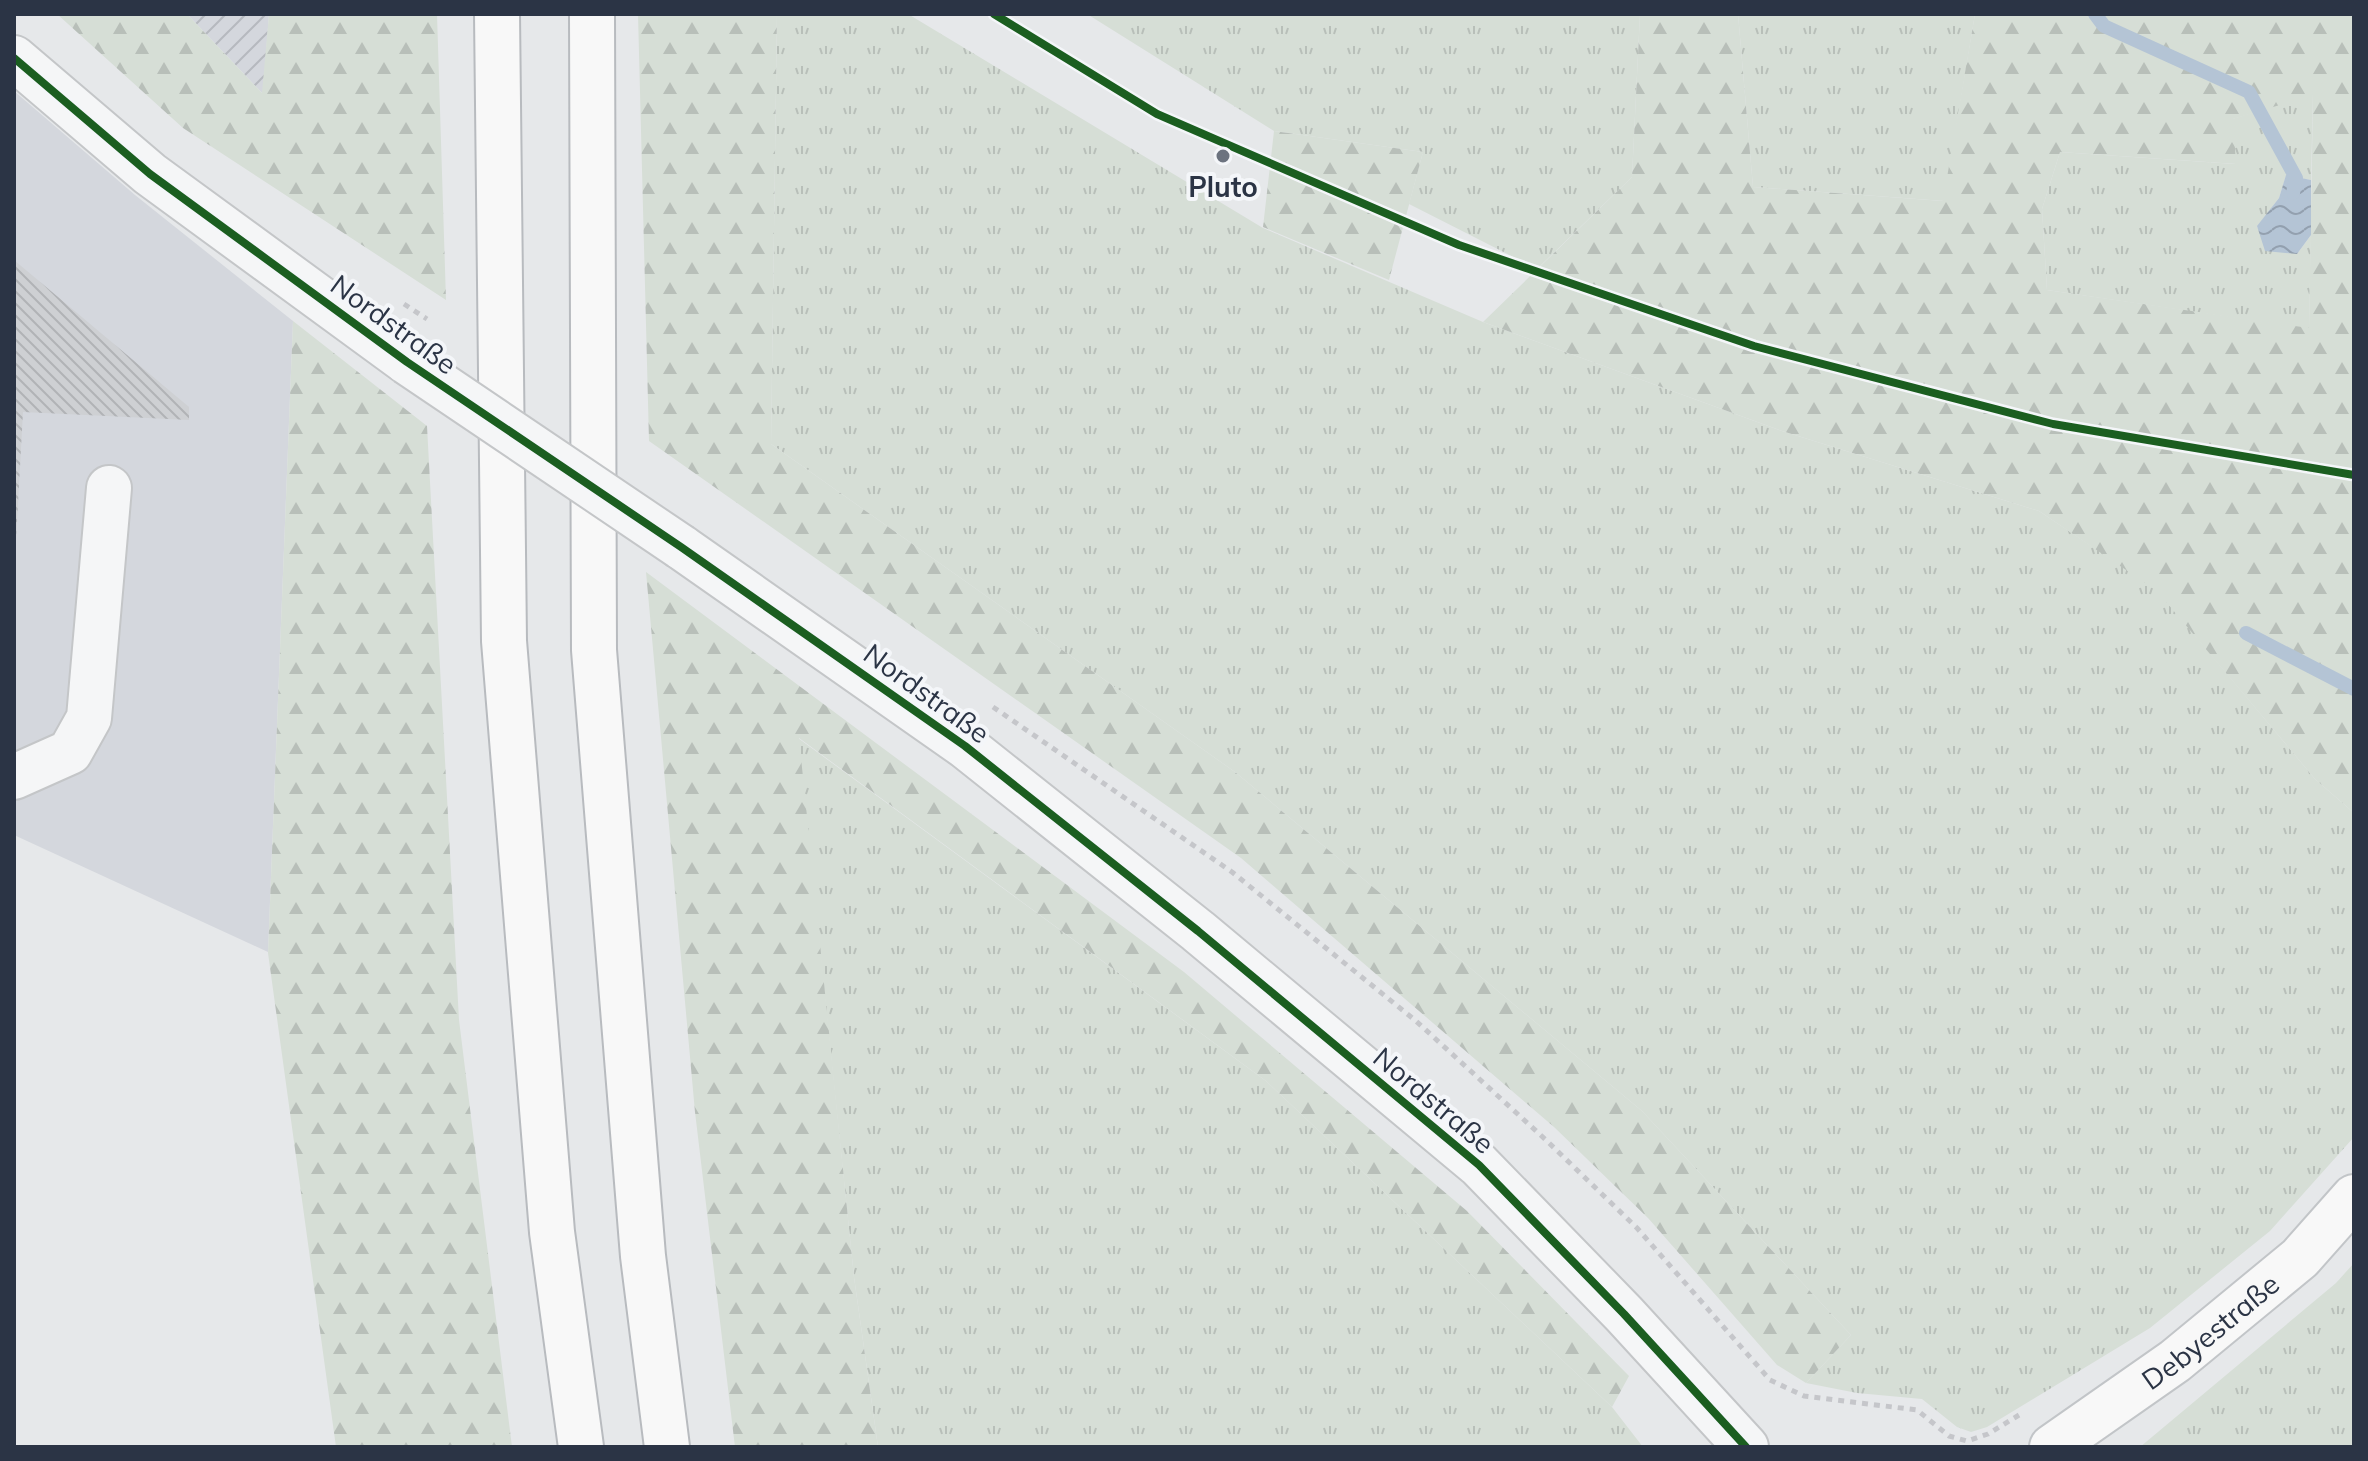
<svg xmlns="http://www.w3.org/2000/svg" width="2368" height="1461" viewBox="0 0 2368 1461" font-family="Mulish,sans-serif">
	<style>
		.built { fill: #d4d7dd }
		.industrial { fill: url(#industrial-furrows) }
		.grass { fill: url(#grass-tufts) }
		.forest { fill: url(#forest-firs); fill-rule: evenodd }
		.water { fill: url(#water-waves) }
		.lines { fill: none; stroke-linecap: round; stroke-linejoin: round }
		.stream { stroke: #b4c4d5; stroke-width: 14 }
		.building { fill: url(#building-back-hatch) }
		.minor-casing { stroke: #c4c6c8; stroke-width: 48 }
		.major-casing { stroke: #c2c5c8; stroke-width: 48 }
		.highway-casing { stroke: #b8bbbf; stroke-width: 48 }
		.path { stroke: #c5c6ca; stroke-width: 5; stroke-dasharray: 6 6; stroke-linecap: butt }
		.minor { stroke: #f5f6f7; stroke-width: 44 }
		.major { stroke: #f8f8f8; stroke-width: 44 }
		.highway { stroke: #f8f8f8; stroke-width: 44 }
		.minor-bridge-casing { stroke: #c4c6c8; stroke-width: 48; stroke-linecap: butt }
		.path-bridge { stroke: #c5c6ca; stroke-width: 5; stroke-dasharray: 6 6; stroke-linecap: butt }
		.minor-bridge { stroke: #f5f6f7; stroke-width: 44 }
		.cycleway-casing { stroke: #f4f6f9; stroke-width: 13 }
		.cycleway { stroke: #1b5e20; stroke-width: 8 }
		.poi-dot { fill: #6c737f; stroke: #f4f6f9; stroke-width: 3 }
		.labels { text-anchor: middle; dominant-baseline: central; stroke-width: 8; stroke-linejoin: round; paint-order: stroke }
		.poi-label { font-size: 28px; font-weight: bold; fill: #2b3445; stroke: #f4f6f9 }
		.street-label { font-size: 28px; fill: #2b3445; stroke: #f4f6f9 }
	</style>
	<defs>
		<pattern id="industrial-furrows" width="10" height="10" patternUnits="userSpaceOnUse" patternTransform="scale(2)"><rect width="10" height="10" fill="#d4d7dd"/><path d="M-1 1l2-2M0 10L10 0M9 11l2-2" fill="none" stroke="#b6b9bf"/></pattern>
		<pattern id="grass-tufts" width="24" height="20" patternUnits="userSpaceOnUse" patternTransform="scale(2)"><rect width="24" height="20" fill="#d6ded6"/><path d="M3 7l-1-3M5 7V3M7 7l1-3M15 17l-1-3M17 17v-4M19 17l1-3" fill="none" stroke="#b8bfb9"/></pattern>
		<pattern id="forest-firs" width="22" height="20" patternUnits="userSpaceOnUse" patternTransform="scale(2)"><rect width="22" height="20" fill="#d6ded6"/><path d="M5 1l3.5 6h-7zM16 11l3.5 6h-7z" fill="#b8bfb9"/></pattern>
		<pattern id="water-waves" width="16" height="10" patternUnits="userSpaceOnUse" patternTransform="scale(2)"><rect width="16" height="10" fill="#b4c4d5"/><path d="M0 5q4-4 8 0t8 0" fill="none" stroke="#93a0af"/></pattern>
		<pattern id="building-back-hatch" width="6" height="6" patternUnits="userSpaceOnUse" patternTransform="scale(2)"><rect width="6" height="6" fill="#ced0d3"/><path d="M-1 5l2 2M0 0l6 6M5-1l2 2" fill="none" stroke="#b1b3b6"/></pattern>
	</defs>
	<rect width="100%" height="100%" fill="#e6e8ea"/>
	<!-- built -->
	<path class="built" d="M 14,91 L 135,195 L 293,321 L 268,952 L 14,835 Z"/>
	<!-- industrial -->
	<path class="industrial" d="M 187,14 L 269,14 L 263,94 Z"/>
	<!-- grass -->
	<path class="grass" d="M 777,14 L 908,14 L 1263,228 L 1483,322 L 1782,431 L 2039,511 L 2157,590 L 2315,779 L 2354,813 L 2354,1137 L 2270,1231 L 2150,1328 L 1987,1427 L 1971,1432 L 1957,1427 L 1922,1399 L 1857,1393 L 1806,1383 L 1851,1335 L 1642,1111 L 1235,772 L 771,444 Z
		M 1087,14 L 1640,14 L 1632,177 L 1537,269 L 1409,204 L 1423,152 L 1274,131 Z
		M 1738,14 L 1975,14 L 1944,201 L 1753,187 Z
		M 2313,94 L 2311,180 L 2286,176 L 2279,198 L 2257,227 L 2297,254 L 2311,235 L 2309,329 L 2047,290 L 2042,209 L 2060,152 L 2235,164 L 2232,119 Z
		M 798,738 L 1266,1081 L 1612,1407 L 1643,1447 L 878,1447 L 854,1277 Z
		M 2354,1263 L 2354,1447 L 2140,1447 L 2336,1283 Z"/>
	<!-- forest -->
	<path class="forest" d="M 57,14 L 187,14 L 262,93 L 269,14 L 437,14 L 446,300 L 183,128 Z
		M 638,14 L 777,14 L 771,444 L 1235,772 L 1642,1111 L 1851,1335 L 1806,1383 L 1777,1365 L 1648,1218 L 1554,1127 L 1241,858 L 649,441 Z
		M 1640,14 L 1738,14 L 1753,187 L 1943,201 L 1975,14 L 2354,14 L 2354,813 L 2315,779 L 2157,591 L 2039,511 L 1782,431 L 1483,322 L 1632,177 ZM 2313,95 L 2309,328 L 2047,290 L 2042,209 L 2060,152 L 2236,164 L 2233,119 Z
		M 1274,131 L 1423,152 L 1389,280 L 1263,227 Z
		M 293,321 L 427,426 L 459,1020 L 512,1447 L 336,1447 L 268,953 Z
		M 646,572 L 1184,972 L 1467,1211 L 1629,1376 L 1612,1407 L 1266,1081 L 799,738 L 854,1277 L 878,1447 L 735,1447 L 695,1112 Z"/>
	<!-- water -->
	<path class="water" d="M 2286,175 L 2311,180 L 2311,235 L 2297,254 L 2265,251 L 2257,226 L 2279,198 Z"/>
	<g class="lines">
		<!-- stream -->
		<path class="stream" d="M 2095,14 L 2104,26 L 2249,92 L 2296,178 L 2293,193
			M 2246,633 L 2354,689"/>
	</g>
	<!-- building -->
	<path class="building" d="M 14,260 L 189,407 L 189,420 L 23,412 L 16,541 L 14,541 Z"/>
	<g class="lines">
		<defs>
			<path id="minor" d="M 14,58 L 150,174 L 407,362
				M 681,547 L 965,746 L 1198,931 L 1479,1165 L 1624,1314 L 1746,1447
				M 14,777 L 70,752 L 89,718 L 109,488"/>
			<g id="major">
				<path id="s1" d="M 2052,1447 L 2175,1361 L 2300,1258 L 2354,1197"/>
			</g>
			<path id="highway" d="M 497,14 L 504,641 L 552,1232 L 581,1447
				M 592,14 L 594,650 L 643,1256 L 667,1447"/>
		</defs>
		<!-- minor casing -->
		<use href="#minor" class="minor-casing"/>
		<!-- major casing -->
		<use href="#major" class="major-casing"/>
		<!-- highway casing -->
		<use href="#highway" class="highway-casing"/>
		<!-- path -->
		<path class="path" d="M 993,707 L 1232,872 L 1416,1021 L 1546,1140 L 1637,1228 L 1770,1380 L 1804,1396 L 1917,1410 L 1949,1436 L 1967,1441 L 1988,1434 L 2019,1415"/>
		<!-- minor -->
		<use href="#minor" class="minor"/>
		<!-- major -->
		<use href="#major" class="major"/>
		<!-- highway -->
		<use href="#highway" class="highway"/>
		<defs>
			<path id="minor-bridge" d="M 407,362 L 681,547"/>
		</defs>
		<!-- minor-bridge casing -->
		<use href="#minor-bridge" class="minor-bridge-casing"/>
		<!-- path-bridge -->
		<path class="path-bridge" d="M 404,304 L 427,319"/>
		<!-- minor-bridge -->
		<use href="#minor-bridge" class="minor-bridge"/>
		<defs>
			<path id="cycleway" d="M 994,14 L 1157,114 L 1459,245 L 1754,346 L 2053,424 L 2354,475
				M 14,58 L 150,174 L 407,362 L 681,547 L 965,746 L 1198,931 L 1479,1165 L 1624,1314 L 1746,1447"/>
		</defs>
		<!-- cycleway casing -->
		<use href="#cycleway" class="cycleway-casing"/>
		<!-- cycleway -->
		<use href="#cycleway" class="cycleway"/>
	</g>
	<!-- markers -->
	<circle class="poi-dot" cx="1223" cy="156" r="8"/>
	<g class="labels">
		<!-- poi labels -->
		<g class="poi-label">
			<text x="1223" y="186">Pluto</text>
		</g>
		<!-- street labels -->
		<g class="street-label">
			<text transform="translate(394 324) rotate(36)">Nordstraße</text>
			<text transform="translate(927 693) rotate(36)">Nordstraße</text>
			<text transform="translate(1434 1100) rotate(40)">Nordstraße</text>
			<text stroke="none"><textPath href="#s1" startOffset="196">Debyestraße</textPath></text>
		</g>
	</g>
	<!-- border -->
	<rect width="2368" height="1461" fill="none" stroke="#2b3445" stroke-width="32"/>
</svg>
